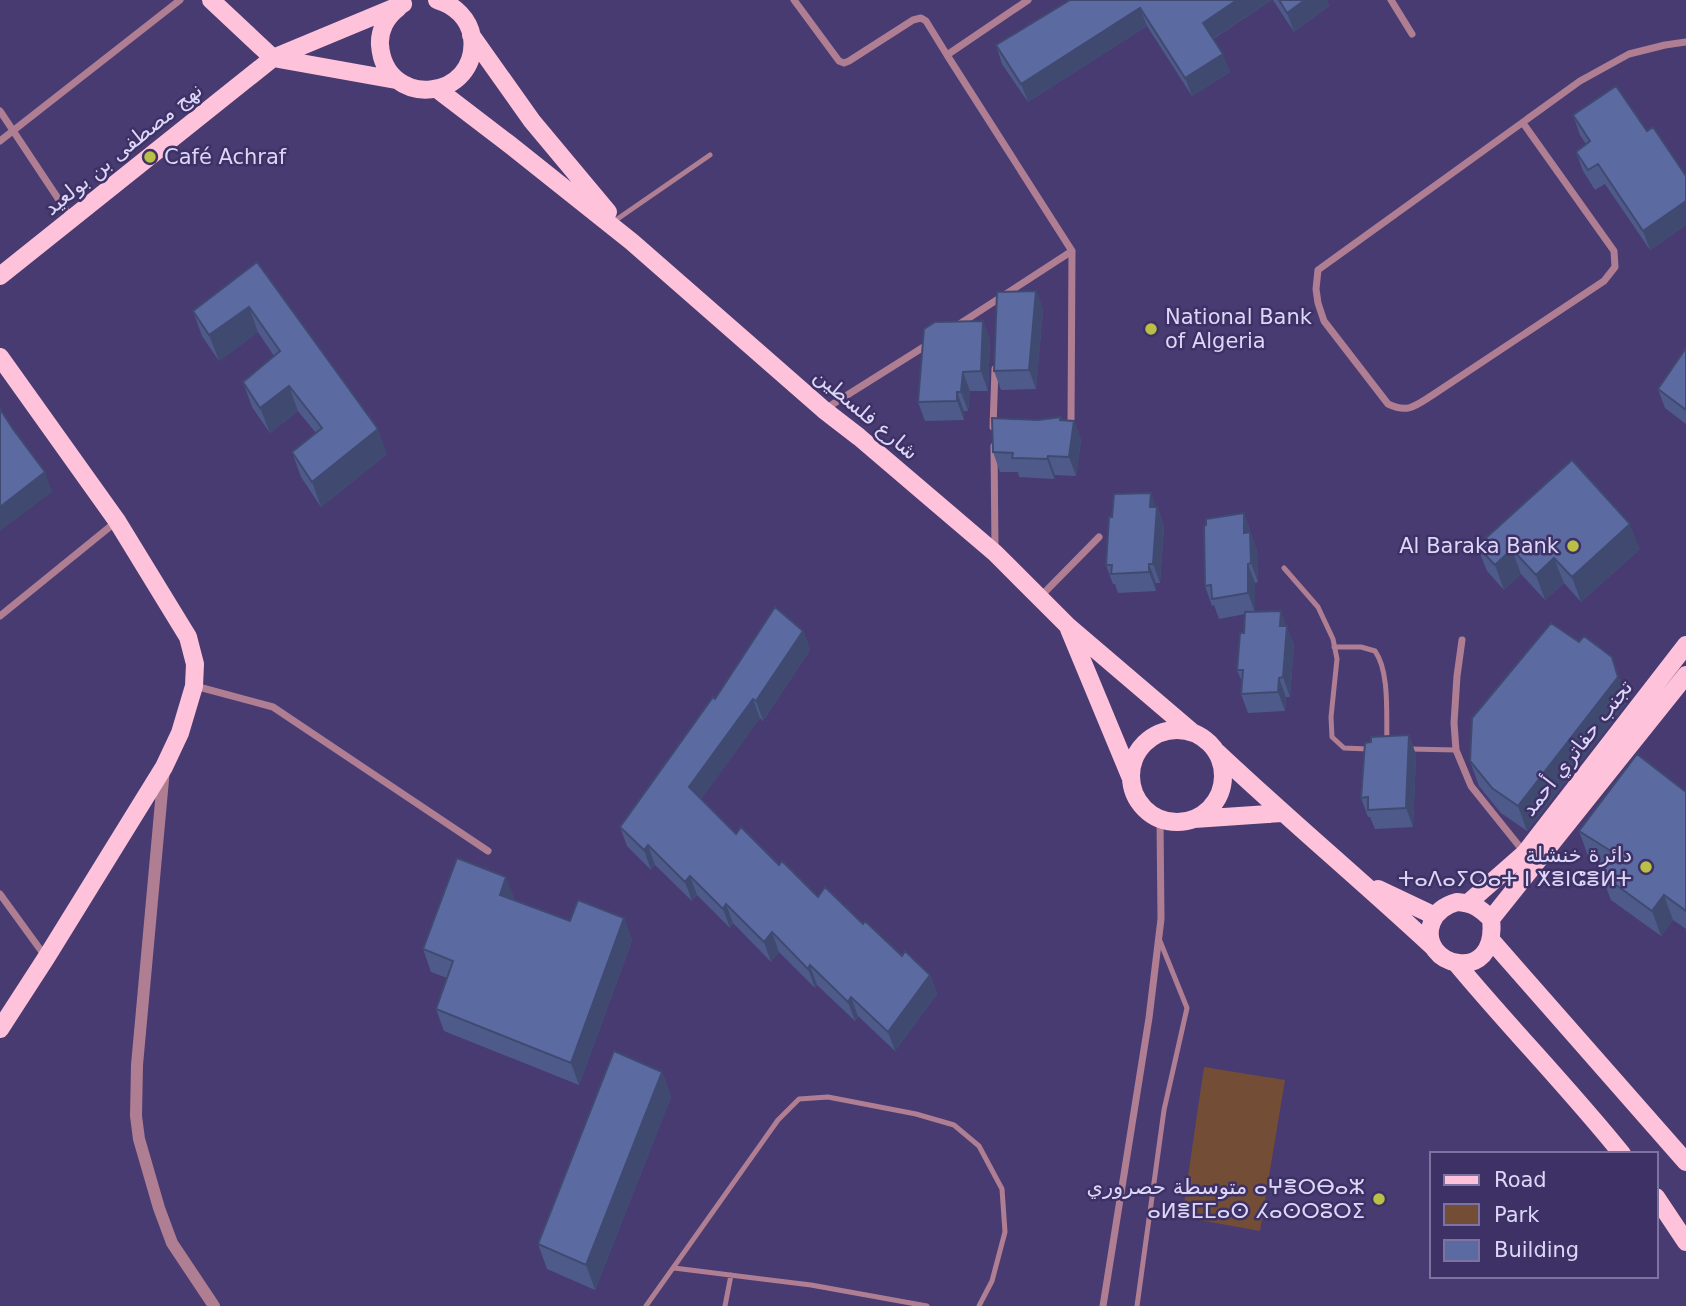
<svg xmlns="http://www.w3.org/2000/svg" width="1686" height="1306" viewBox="0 0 1686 1306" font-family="'DejaVu Sans',Vazirmatn,'Noto Sans Tifinagh',sans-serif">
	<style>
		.green { fill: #744d36 }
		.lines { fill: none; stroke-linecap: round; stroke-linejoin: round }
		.service { stroke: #b07e93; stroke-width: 5 }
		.minor { stroke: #b07e93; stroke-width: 7 }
		.tertiary { stroke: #b07e93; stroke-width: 12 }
		.primary { stroke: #ffc2db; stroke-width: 18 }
		.wall { fill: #4e5b8a }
		.shaded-wall { fill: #404a71 }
		.building { fill: #5b6aa1; stroke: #404a71; stroke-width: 2 }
		.poi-dot { fill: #bac045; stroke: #3d3165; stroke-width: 2.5 }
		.labels { text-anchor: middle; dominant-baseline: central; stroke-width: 5; stroke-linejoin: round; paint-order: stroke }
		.street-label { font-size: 21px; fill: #dcd7f8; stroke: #3d3165 }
		.poi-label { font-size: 21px; fill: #dcd7f8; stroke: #3d3165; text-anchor: end }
	</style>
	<rect width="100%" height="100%" fill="#473b71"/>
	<!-- green -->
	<path class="green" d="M 1204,1067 L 1285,1080 L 1260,1231 L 1182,1217 Z"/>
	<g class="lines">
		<!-- service -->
		<path class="service" d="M 613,222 L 710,155
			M 1284,568 L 1318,607 L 1333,639 L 1337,659 L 1331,717 L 1332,737 L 1344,748 L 1368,749
			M 1334,647 L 1361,647 L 1375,651 C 1390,672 1386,716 1387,742
			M 1410,749 L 1456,750
			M 674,1268 L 811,1285 L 927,1306
			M 646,1306 L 778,1120 L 799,1099 L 828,1097 L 916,1114 L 954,1125 L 979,1146 L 1002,1189 L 1005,1232 L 992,1281 L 979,1306
			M 725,1306 L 731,1275
			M 1137,1306 L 1164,1110 L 1187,1008 L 1160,941"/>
		<!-- minor -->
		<path class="minor" d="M 794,0 L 839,61 L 844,63 L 849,61 L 913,20 L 921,18 L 926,21 L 947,55
			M 1028,0 L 947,55 L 1072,251 L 1071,424 L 1070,428
			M 1391,0 L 1412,34
			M 0,111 L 71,218
			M 1523,123 L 1614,251 L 1615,267 L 1604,281 L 1431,396 C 1414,407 1407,413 1388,404 L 1324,321 L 1318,303 L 1316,289 L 1318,270 L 1580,81 L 1629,54 L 1665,45 L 1686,42
			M 0,141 L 180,0
			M 955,327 L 1072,251
			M 825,409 L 930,343
			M 993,427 L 995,369
			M 994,446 L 995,549
			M 1040,597 L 1099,537
			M 0,616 L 117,521
			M 1462,640 L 1457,676 L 1454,723 L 1456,750 L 1471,786 L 1524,852
			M 195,686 L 273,707 L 488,851
			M 0,894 L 45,956
			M 1103,1306 L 1149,1018 L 1161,919 L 1160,819"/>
		<!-- tertiary -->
		<path class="tertiary" d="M 164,769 L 137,1065 L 136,1116 L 139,1139 L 159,1208 L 172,1243 L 214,1306"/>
		<!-- primary -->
		<path class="primary" d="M 211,0 L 273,58
			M 398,8 C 386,17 379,31 380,45 C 385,111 480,100 472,37 C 469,19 455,5 437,0
			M 471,35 L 532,121 L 608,212
			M 273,58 L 396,80
			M 437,89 L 509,144 L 632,242 L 824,410 L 859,437 L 995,553 L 1068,626 L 1191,731
			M 0,276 L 273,58 L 403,4
			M 0,357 L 117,521 L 188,637 L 195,664 L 194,686 L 180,733 L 164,767 L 46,958 L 0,1029
			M 1069,629 L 1130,776
			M1131 776a46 46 0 1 1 92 0a46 46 0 1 1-92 0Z
			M 1217,752 C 1288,819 1362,881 1433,947
			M 1194,819 L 1282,813
			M 1378,889 L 1435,916
			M 1457,902 C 1473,903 1480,908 1491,919 C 1499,988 1415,966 1432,922 C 1437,910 1446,905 1457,902 Z
			M 1468,903 L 1525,853 L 1686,645
			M 1491,919 L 1686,675
			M 1491,940 L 1686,1162
			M 1456,963 C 1510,1028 1569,1088 1622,1154
			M 1656,1197 L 1686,1242"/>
	</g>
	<!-- wall -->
	<path class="wall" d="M 1070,0 L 1272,0 L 1213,39 L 1230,72 L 1192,96 L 1147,26 L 1028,102 L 1002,64 L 996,45 Z
		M 1273,0 L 1327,0 L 1329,6 L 1294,32 Z
		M 1573,115 L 1647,131 L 1686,176 L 1686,225 L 1650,250 L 1605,184 L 1595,190 L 1583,171 L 1576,152 L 1586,144 L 1580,135 Z
		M 257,262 L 387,454 L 321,507 L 301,477 L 292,452 L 316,433 L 298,411 L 270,433 L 252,407 L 243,382 L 274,356 L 258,332 L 219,361 L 202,336 L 193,311 Z
		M 1036,291 L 1043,310 L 1036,389 L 1001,390 L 994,371 Z
		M 983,321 L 990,340 L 988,391 L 970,391 L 968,411 L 964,411 L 964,420 L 925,421 L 918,402 Z
		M 1686,348 L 1686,424 L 1665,408 L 1658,389 Z
		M 1061,417 L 1062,420 L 1074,421 L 1081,440 L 1076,476 L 1055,475 L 1054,479 L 1019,477 L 1018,472 L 1000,472 L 993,452 L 1038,420 Z
		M 1157,507 L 1164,526 L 1160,583 L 1156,583 L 1156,591 L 1118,593 L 1115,584 L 1113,584 L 1106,565 L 1112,517 Z
		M 1244,513 L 1257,551 L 1258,582 L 1255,583 L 1255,612 L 1286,626 L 1294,645 L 1290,697 L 1286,697 L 1285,711 L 1248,713 L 1241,694 L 1242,682 L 1237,670 L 1244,633 L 1245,614 L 1219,619 L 1214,605 L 1212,606 L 1205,586 Z
		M 1477,546 L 1640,549 L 1581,602 L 1564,583 L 1545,600 L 1521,574 L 1504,590 L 1487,571 Z
		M 803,631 L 810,650 L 763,721 L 760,718 L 701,799 L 736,834 L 779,865 L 818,897 L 863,924 L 902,956 L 930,975 L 937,994 L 895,1051 L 858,1016 L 855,1021 L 817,985 L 815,988 L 779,952 L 771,962 L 733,923 L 730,928 L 697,895 L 692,901 L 655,865 L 651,870 L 627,846 L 620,827 L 715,699 Z
		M 1579,642 L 1612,657 L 1627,702 L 1527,831 L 1501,813 L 1479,786 L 1470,761 Z
		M 1409,735 L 1416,755 L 1413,827 L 1375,829 L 1370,817 L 1368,817 L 1361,798 Z
		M 1686,792 L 1686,929 L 1673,920 L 1661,936 L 1611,900 L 1601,874 L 1606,867 L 1588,856 L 1579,831 Z
		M 515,900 L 570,921 L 624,918 L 632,941 L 579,1085 L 444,1031 L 436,1009 L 447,978 L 431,972 L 423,949 Z
		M 662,1072 L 671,1097 L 595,1290 L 547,1269 L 538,1244 Z"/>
	<!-- shaded-wall -->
	<path class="shaded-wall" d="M 1237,0 L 1272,0 L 1209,41 L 1203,23 Z
		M 1305,0 L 1327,0 L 1329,6 L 1294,32 L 1287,13 Z
		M 1140,8 L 1147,26 L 1028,102 L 1021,84 Z
		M 1223,54 L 1230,72 L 1192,96 L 1185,78 Z
		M 1686,201 L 1686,225 L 1650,250 L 1643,231 Z
		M 1036,291 L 1043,310 L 1036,389 L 1029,370 Z
		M 249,307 L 258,332 L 219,361 L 209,335 Z
		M 983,321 L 990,340 L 988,391 L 981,371 Z
		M 963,372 L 970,391 L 968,411 L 961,392 Z
		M 289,386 L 298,411 L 270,433 L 260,408 Z
		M 957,392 L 964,411 L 964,420 L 957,401 Z
		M 1074,421 L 1081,440 L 1076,476 L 1069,457 Z
		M 378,429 L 387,454 L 321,507 L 312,482 Z
		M 1048,456 L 1055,475 L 1054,479 L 1047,459 Z
		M 45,472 L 52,492 L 0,531 L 0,507 Z
		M 1151,493 L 1164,526 L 1160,583 L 1153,564 L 1150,507 Z
		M 1244,513 L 1257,551 L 1258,582 L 1251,563 L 1244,533 Z
		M 1630,524 L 1640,549 L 1581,602 L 1572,577 Z
		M 1512,549 L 1521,574 L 1504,590 L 1495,565 Z
		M 1554,558 L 1564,583 L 1545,600 L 1536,575 Z
		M 1149,564 L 1156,583 L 1156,591 L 1149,572 Z
		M 1248,564 L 1255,583 L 1255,613 L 1248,593 Z
		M 1281,611 L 1294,645 L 1290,697 L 1283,677 L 1280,626 Z
		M 803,631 L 810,650 L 763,721 L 756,701 Z
		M 1612,657 L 1627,702 L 1527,831 L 1518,806 Z
		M 1279,678 L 1286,697 L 1285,711 L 1278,692 Z
		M 753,699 L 760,718 L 696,807 L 689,787 Z
		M 1409,735 L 1416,755 L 1413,827 L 1406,808 Z
		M 648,845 L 655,865 L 651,870 L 644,850 Z
		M 690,876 L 697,895 L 692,901 L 685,882 Z
		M 506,877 L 515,900 L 500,895 Z
		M 1664,895 L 1673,920 L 1661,936 L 1652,911 Z
		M 726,904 L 733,923 L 730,928 L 723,909 Z
		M 624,918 L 632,941 L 579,1085 L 571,1063 Z
		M 772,932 L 779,952 L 771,962 L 764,942 Z
		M 810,965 L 817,985 L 815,988 L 808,969 Z
		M 930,975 L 937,994 L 895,1051 L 888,1032 Z
		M 851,997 L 858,1016 L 855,1021 L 848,1002 Z
		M 662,1072 L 671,1097 L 595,1290 L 586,1265 Z"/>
	<!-- building -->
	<path class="building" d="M 1070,0 L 1237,0 L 1203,23 L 1223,54 L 1185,78 L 1140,8 L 1021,84 L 996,45 Z
		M 1279,0 L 1305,0 L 1287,13 Z
		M 1616,86 L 1647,131 L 1653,127 L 1686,176 L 1686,201 L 1643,231 L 1598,164 L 1588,170 L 1576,152 L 1590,141 L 1573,115 Z
		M 257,262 L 378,429 L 312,482 L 292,452 L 322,428 L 289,386 L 260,408 L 243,382 L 280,351 L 249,307 L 209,335 L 193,311 Z
		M 1036,291 L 1029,370 L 994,371 L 997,292 Z
		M 983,321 L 981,371 L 963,372 L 961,392 L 957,392 L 957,401 L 918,402 L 924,329 L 935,322 Z
		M 1686,348 L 1686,410 L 1658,389 Z
		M 0,409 L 13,429 L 45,472 L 0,507 Z
		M 1061,417 L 1060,420 L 1074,421 L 1069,457 L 1048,456 L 1047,459 L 1012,458 L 1013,453 L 993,452 L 992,418 L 1038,420 Z
		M 1572,460 L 1630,524 L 1572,577 L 1554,558 L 1536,575 L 1512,549 L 1495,565 L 1477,546 Z
		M 1151,493 L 1150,507 L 1157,507 L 1153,564 L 1149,564 L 1149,572 L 1111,574 L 1112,565 L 1106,565 L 1109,517 L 1112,517 L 1114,494 Z
		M 1244,513 L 1244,533 L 1250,532 L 1251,563 L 1248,564 L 1248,593 L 1212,599 L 1211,585 L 1205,586 L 1204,526 L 1206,525 L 1206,519 Z
		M 775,607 L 803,631 L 756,701 L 753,699 L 689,787 L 736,834 L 741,827 L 779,865 L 782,861 L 818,897 L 825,887 L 863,924 L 865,921 L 902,956 L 905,951 L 930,975 L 888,1032 L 851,997 L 848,1002 L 810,965 L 808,969 L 772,932 L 764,942 L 726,904 L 723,909 L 690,876 L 685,882 L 648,845 L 644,850 L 620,827 L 713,697 L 715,699 Z
		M 1281,611 L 1280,626 L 1287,626 L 1283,677 L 1279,678 L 1278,692 L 1241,694 L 1243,670 L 1237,670 L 1240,633 L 1244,633 L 1245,612 Z
		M 1551,623 L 1579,642 L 1584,636 L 1612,657 L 1618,677 L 1518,806 L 1492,788 L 1470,761 L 1472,718 Z
		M 1409,735 L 1406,808 L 1368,810 L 1368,797 L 1361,798 L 1365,743 L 1371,742 L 1371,737 Z
		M 1637,754 L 1686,792 L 1686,911 L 1664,895 L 1652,911 L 1601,874 L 1614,853 L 1579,831 Z
		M 457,858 L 506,877 L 500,895 L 570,921 L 578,900 L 624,918 L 571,1063 L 436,1009 L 453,961 L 423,949 Z
		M 614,1051 L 662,1072 L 586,1265 L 538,1244 Z"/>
	<!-- markers -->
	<g class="poi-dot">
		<circle cx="150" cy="157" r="7"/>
		<circle cx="1151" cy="329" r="7"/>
		<circle cx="1573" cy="546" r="7"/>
		<circle cx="1646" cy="867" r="7"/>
		<circle cx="1379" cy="1199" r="7"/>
	</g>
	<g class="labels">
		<!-- street labels -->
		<g class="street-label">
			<text transform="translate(123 149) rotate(-39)">نهج مصطفى بن بولعيد</text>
			<text transform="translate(866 414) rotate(40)">شارع فلسطين</text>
			<text transform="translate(1577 748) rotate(-52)">تجنب حفاتري أحمد</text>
		</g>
		<!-- poi labels -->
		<g class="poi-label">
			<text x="164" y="157" text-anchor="start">Café Achraf</text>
			<text x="1165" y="317" text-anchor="start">National Bank<tspan x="1165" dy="24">of Algeria</tspan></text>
			<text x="1559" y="546">Al Baraka Bank</text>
			<text x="1632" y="855">دائرة خنشلة<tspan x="1632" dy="24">ⵜⴰⴷⴰⵢⵔⴰⵜ ⵏ ⵅⴻⵏⵛⴻⵍⵜ</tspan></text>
			<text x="1365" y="1187">متوسطة حصروري ⴰⵖⴻⵔⴱⴰⵣ<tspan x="1365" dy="24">ⴰⵍⴻⵎⵎⴰⵙ ⵃⴰⵙⵔⵓⵔⵉ</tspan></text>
		</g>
	</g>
	<!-- legend -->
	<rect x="1430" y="1152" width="228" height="126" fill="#3d3165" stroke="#7d73a0" stroke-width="2"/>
	<rect x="1444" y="1175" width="35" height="10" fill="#ffc2db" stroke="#7d73a0" stroke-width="2"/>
	<text x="1494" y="1187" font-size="21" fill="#dcd7f8">Road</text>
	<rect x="1444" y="1204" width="35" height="21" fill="#744d36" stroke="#7d73a0" stroke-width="2"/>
	<text x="1494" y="1222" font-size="21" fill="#dcd7f8">Park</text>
	<rect x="1444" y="1240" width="35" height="21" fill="#5b6aa1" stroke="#7d73a0" stroke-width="2"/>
	<text x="1494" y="1257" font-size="21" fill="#dcd7f8">Building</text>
</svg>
